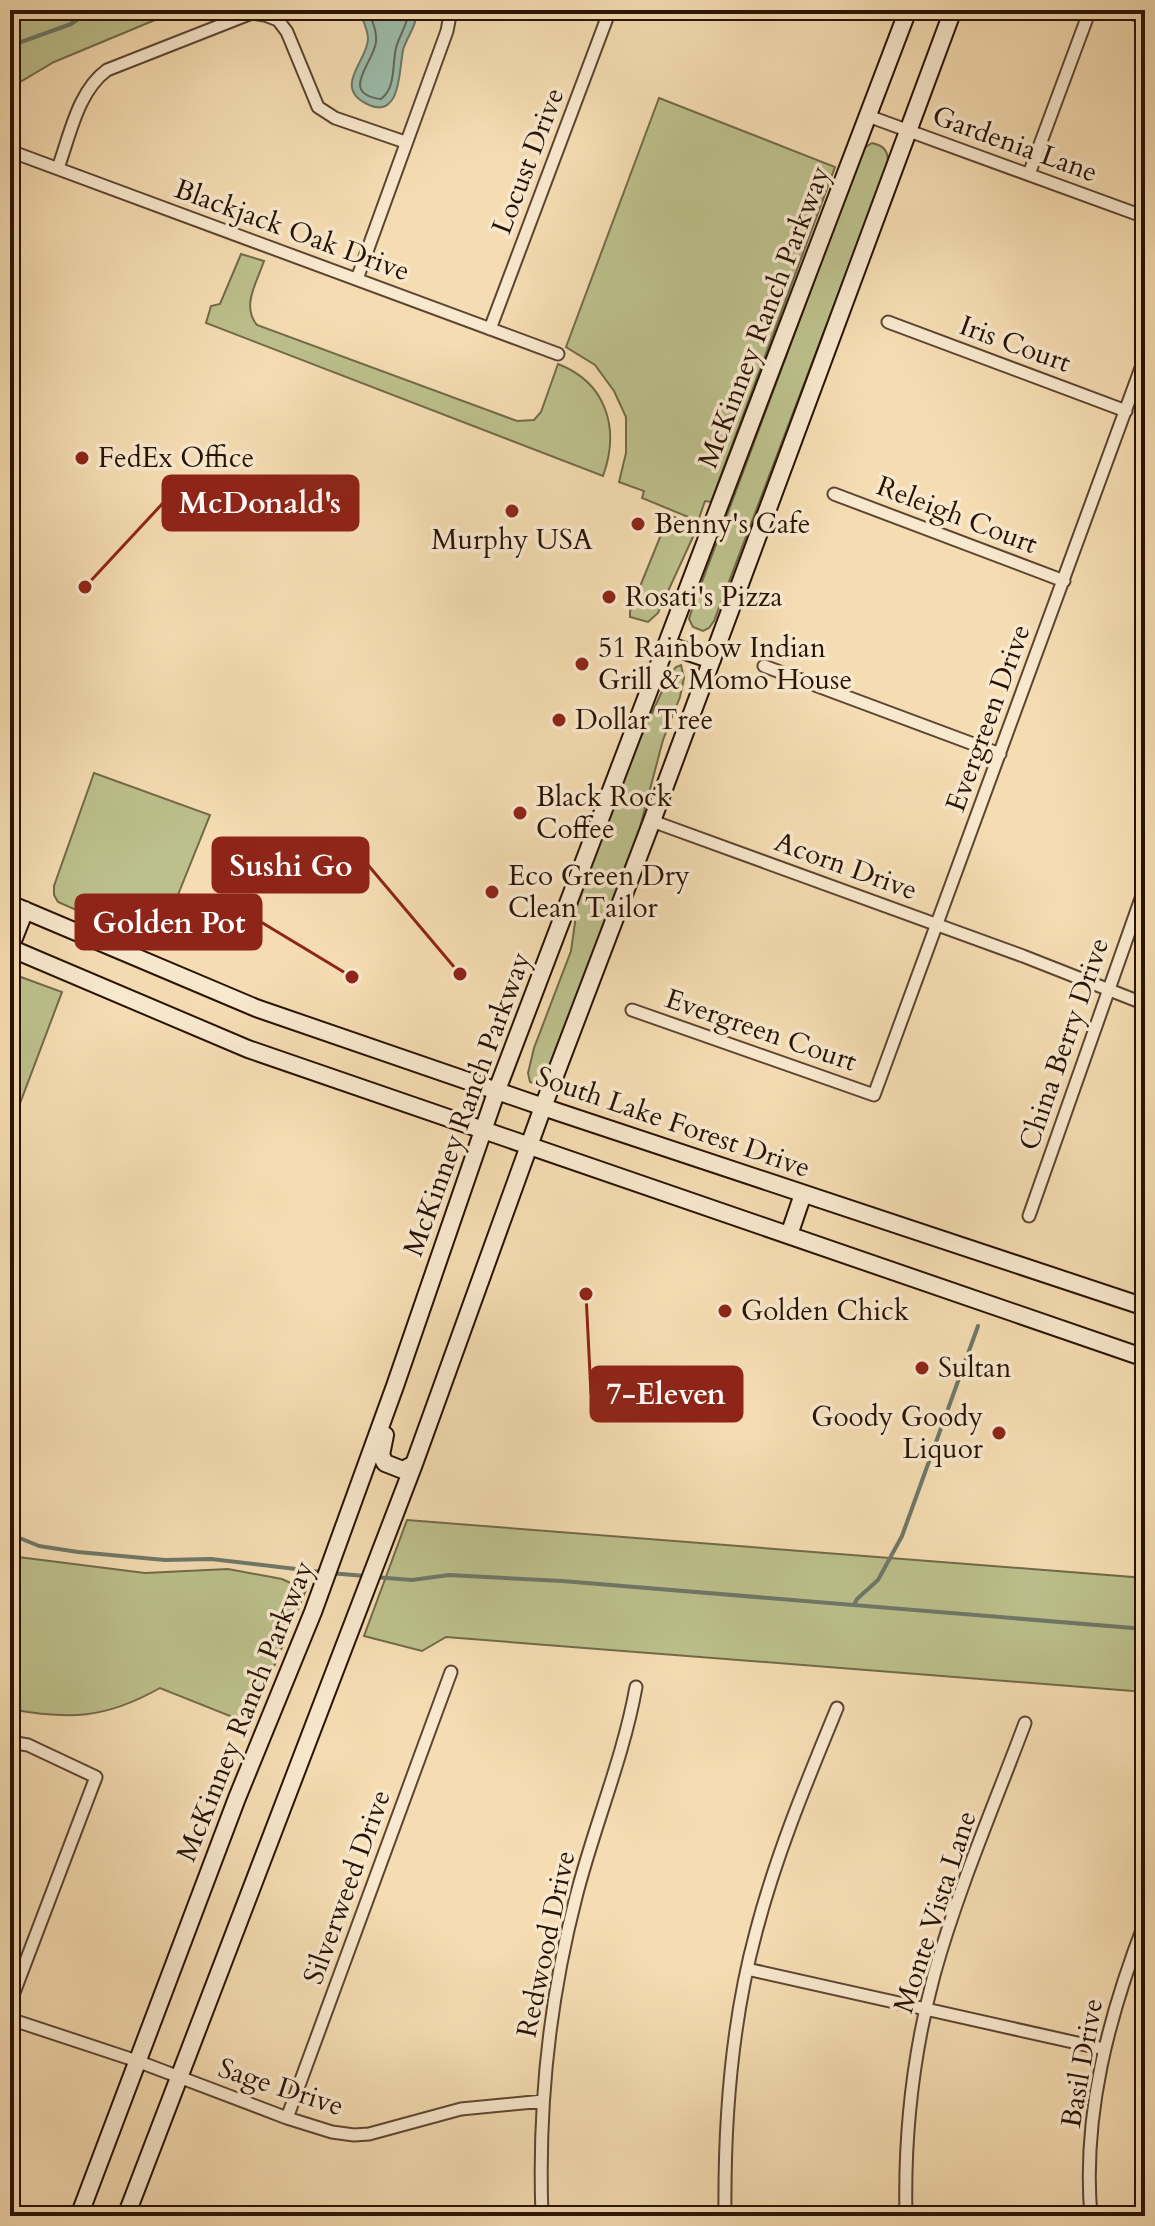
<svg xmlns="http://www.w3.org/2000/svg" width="1155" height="2226" viewBox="0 0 1155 2226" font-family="Cardo,serif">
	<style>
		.green { fill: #bcc08c; stroke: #726a49; stroke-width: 2 }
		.water { fill: #9cbcaa; stroke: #6e7868; stroke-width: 2 }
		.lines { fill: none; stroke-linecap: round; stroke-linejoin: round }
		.shore { stroke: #626858; stroke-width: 2 }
		.stream { stroke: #6e7868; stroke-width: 4 }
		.street-casing { stroke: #5c4531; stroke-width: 15 }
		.secondary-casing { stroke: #291306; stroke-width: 20 }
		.street { stroke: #f8e8cd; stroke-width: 11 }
		.secondary { stroke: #f8e8cd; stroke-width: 16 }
		.poi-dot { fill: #8f2418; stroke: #f8e8cd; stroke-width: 3 }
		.labels { text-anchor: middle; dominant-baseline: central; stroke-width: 7; stroke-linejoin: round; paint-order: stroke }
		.street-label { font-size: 28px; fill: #291306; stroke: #f8e8cd }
		.poi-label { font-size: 28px; fill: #291306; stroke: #f8e8cd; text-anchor: start }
		.leader { fill: none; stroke: #8f2418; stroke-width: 3 }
		.callout-dot { fill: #8f2418; stroke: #f8e8cd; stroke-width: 3 }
		.callout { fill: #8f2418; stroke: #8f2418; stroke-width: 3 }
		.callout-label { font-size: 30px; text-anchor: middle; font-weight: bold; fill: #fff }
	</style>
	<rect width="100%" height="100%" fill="#f5dcb2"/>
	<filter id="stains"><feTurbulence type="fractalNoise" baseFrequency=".0025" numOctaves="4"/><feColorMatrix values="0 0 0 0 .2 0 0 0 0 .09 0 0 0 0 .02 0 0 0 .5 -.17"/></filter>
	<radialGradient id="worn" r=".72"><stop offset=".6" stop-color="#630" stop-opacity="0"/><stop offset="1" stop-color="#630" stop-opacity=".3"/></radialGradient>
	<!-- green -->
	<path class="green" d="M 10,10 L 179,10 L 54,62 L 10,88 Z
		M 659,98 L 835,167 L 711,502 L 705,501 L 698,521 L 642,498 L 644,491 L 619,482 L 626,453 L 626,417 L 614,391 L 595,365 L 566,347 Z
		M 872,143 C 884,146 888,150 888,163 L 714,621 L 709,628 L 703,631 L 693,627 L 689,619 L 693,606 L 861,156 L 864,148 Z
		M 241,254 L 264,261 C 257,282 241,306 257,325 L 517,421 L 534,420 L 541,412 L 558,364 C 607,383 620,429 603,476 L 206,323 L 211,306 L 220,304 Z
		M 669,515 L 698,526 L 658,613 L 648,622 L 630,617 L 630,611 Z
		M 681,665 L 684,678 L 680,697 L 663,740 L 640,827 L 549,1069 L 536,1084 L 530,1082 L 528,1073 L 534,1048 L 571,951 L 579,894 L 629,763 L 669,676 L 676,667 Z
		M 94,773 L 210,815 L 161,937 L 155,944 L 131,939 L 113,926 L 58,902 L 54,895 L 54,886 Z
		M 10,973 L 62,992 L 10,1130 Z
		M 407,1520 L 1145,1578 L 1145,1692 L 446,1637 L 422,1651 L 364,1636 Z
		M 10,1556 L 145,1573 L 228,1569 L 282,1579 L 306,1590 L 250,1724 L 160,1688 C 105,1719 69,1720 10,1709 Z"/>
	<!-- water -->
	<path class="water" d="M 359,10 L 417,10 C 417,26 407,36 403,50 C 399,70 401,121 367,104 C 332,87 368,60 368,39 C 368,29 362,19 359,10 Z"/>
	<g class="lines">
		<!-- shore -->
		<path class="shore" d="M 367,10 C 372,20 377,30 376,42 C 374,62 338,94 381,99 C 396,88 392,65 396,48 C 399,35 408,25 409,10"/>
		<!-- stream -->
		<path class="stream" d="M 10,46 L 71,24 L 91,10
			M 10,1534 L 39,1546 L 78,1552 L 165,1560 L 211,1559 L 321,1572
			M 330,1573 L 365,1576
			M 374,1577 L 412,1580 L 449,1575 L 562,1581 L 1145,1629
			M 854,1605 L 857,1599 L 878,1580 L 902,1536 L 978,1326"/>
		<defs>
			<path id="street" d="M 1123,10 L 1145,18
				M 868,116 L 1145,217
				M 10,151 L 558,354
				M 58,168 C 70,135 78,91 107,70 L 252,13 L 265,15 L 278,20 L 287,32 L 318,107 L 335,118 L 405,142
				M 1029,174 L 1090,10
				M 357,279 L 447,31 L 451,10
				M 888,322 L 1126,411
				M 490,329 L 610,10
				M 834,494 L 1064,581
				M 764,666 L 1000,754
				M 652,821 L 1023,956 L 1145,1004
				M 632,1010 L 874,1095 L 1145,357
				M 1029,1216 L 1145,887
				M 10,1742 L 28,1745 L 96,1777 L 10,2003
				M 747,1969 L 1104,2049
				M 10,2019 L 137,2061 L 287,2118 L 332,2132 L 354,2135 L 369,2134 L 461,2109 L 543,2101
				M 287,2118 L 451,1672
				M 542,2216 C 538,2109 549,2001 576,1897 C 594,1826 623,1759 636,1687
				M 725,2216 C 724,2121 731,2024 756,1932 C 776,1855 807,1781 837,1708
				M 906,2216 C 904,2135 913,2054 934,1975 C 958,1889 994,1806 1025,1723
				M 1091,2216 C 1082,2115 1109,2015 1145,1922"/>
			<path id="secondary" d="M 667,645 L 712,660
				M 10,904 L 256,1008 L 558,1112 L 1145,1307
				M 10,948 L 248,1049 L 1145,1358
				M 10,948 L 25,910
				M 789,1235 L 803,1194
				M 385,1435 L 381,1455 L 385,1463 L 403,1470 L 414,1464
				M 79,2216 L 237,1798 L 313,1612 L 395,1386 L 497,1090 L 908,10
				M 126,2216 L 414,1464 L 543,1107 L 652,821 L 953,10"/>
		</defs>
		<!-- street casing -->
		<use href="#street" class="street-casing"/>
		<!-- secondary casing -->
		<use href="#secondary" class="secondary-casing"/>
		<!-- street -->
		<use href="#street" class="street"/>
		<!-- secondary -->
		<use href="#secondary" class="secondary"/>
	</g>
	<!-- markers -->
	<g class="poi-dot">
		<circle cx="82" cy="458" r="8"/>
		<circle cx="512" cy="511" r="8"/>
		<circle cx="638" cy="524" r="8"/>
		<circle cx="609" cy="597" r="8"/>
		<circle cx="582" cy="664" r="8"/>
		<circle cx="559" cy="720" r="8"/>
		<circle cx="520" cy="813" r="8"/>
		<circle cx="492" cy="892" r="8"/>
		<circle cx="725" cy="1311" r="8"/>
		<circle cx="922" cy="1368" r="8"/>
		<circle cx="999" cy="1433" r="8"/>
	</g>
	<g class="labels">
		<!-- street labels -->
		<g class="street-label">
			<text transform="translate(1015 144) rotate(20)">Gardenia Lane</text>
			<text transform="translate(528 161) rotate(-69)">Locust Drive</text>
			<text transform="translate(292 230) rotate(20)">Blackjack Oak Drive</text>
			<text transform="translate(764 317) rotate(-69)">McKinney Ranch Parkway</text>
			<text transform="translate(1015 344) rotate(20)">Iris Court</text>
			<text transform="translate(957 515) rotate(21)">Releigh Court</text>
			<text transform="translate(988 718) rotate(-70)">Evergreen Drive</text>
			<text transform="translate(846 866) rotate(20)">Acorn Drive</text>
			<text transform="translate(761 1030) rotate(19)">Evergreen Court</text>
			<text transform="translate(1064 1044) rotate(-71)">China Berry Drive</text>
			<text transform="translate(467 1104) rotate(-70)">McKinney Ranch Parkway</text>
			<text transform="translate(673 1122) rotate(19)">South Lake Forest Drive</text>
			<text transform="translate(245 1711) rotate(-68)">McKinney Ranch Parkway</text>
			<text transform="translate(347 1887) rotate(-70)">Silverweed Drive</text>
			<text transform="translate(935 1912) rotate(-72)">Monte Vista Lane</text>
			<text transform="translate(546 1944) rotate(-78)">Redwood Drive</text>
			<text transform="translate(1082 2063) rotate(-80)">Basil Drive</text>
			<text transform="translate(281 2087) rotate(18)">Sage Drive</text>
		</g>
		<!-- poi labels -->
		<g class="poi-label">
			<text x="98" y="458">FedEx Office</text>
			<text x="654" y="524">Benny's Cafe</text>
			<text x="512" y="540" text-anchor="middle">Murphy USA</text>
			<text x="625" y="597">Rosati's Pizza</text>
			<text x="598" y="648">51 Rainbow Indian<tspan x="598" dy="32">Grill &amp; Momo House</tspan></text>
			<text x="575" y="720">Dollar Tree</text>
			<text x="536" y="797">Black Rock<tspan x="536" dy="32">Coffee</tspan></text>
			<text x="508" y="876">Eco Green Dry<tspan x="508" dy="32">Clean Tailor</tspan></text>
			<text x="741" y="1311">Golden Chick</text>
			<text x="938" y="1368">Sultan</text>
			<text x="983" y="1417" text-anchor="end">Goody Goody<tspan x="983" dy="32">Liquor</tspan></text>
		</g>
	</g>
	<!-- callouts -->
	<path class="leader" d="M85 587L163 503M460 974L368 865M352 977L261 922M586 1294L591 1394"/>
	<g class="callout-dot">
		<circle cx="85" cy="587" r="8"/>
		<circle cx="460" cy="974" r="8"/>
		<circle cx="352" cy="977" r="8"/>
		<circle cx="586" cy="1294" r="8"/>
	</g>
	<g class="callout">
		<rect x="163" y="476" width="195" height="54" rx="8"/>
		<rect x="213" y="838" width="155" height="54" rx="8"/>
		<rect x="76" y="895" width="185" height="54" rx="8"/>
		<rect x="591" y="1367" width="151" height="54" rx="8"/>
	</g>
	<g class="callout-label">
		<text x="260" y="513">McDonald's</text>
		<text x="291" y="876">Sushi Go</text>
		<text x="169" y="933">Golden Pot</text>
		<text x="666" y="1404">7-Eleven</text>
	</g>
	<!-- margin -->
	<rect width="1155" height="2226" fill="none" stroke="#f5dcb2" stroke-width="40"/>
	<rect x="12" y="12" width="1131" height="2202" fill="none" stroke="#291306" stroke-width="4"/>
	<rect x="20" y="20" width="1115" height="2186" fill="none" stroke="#291306" stroke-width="2"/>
	<rect width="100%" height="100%" filter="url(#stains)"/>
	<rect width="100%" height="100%" fill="url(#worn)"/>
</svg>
